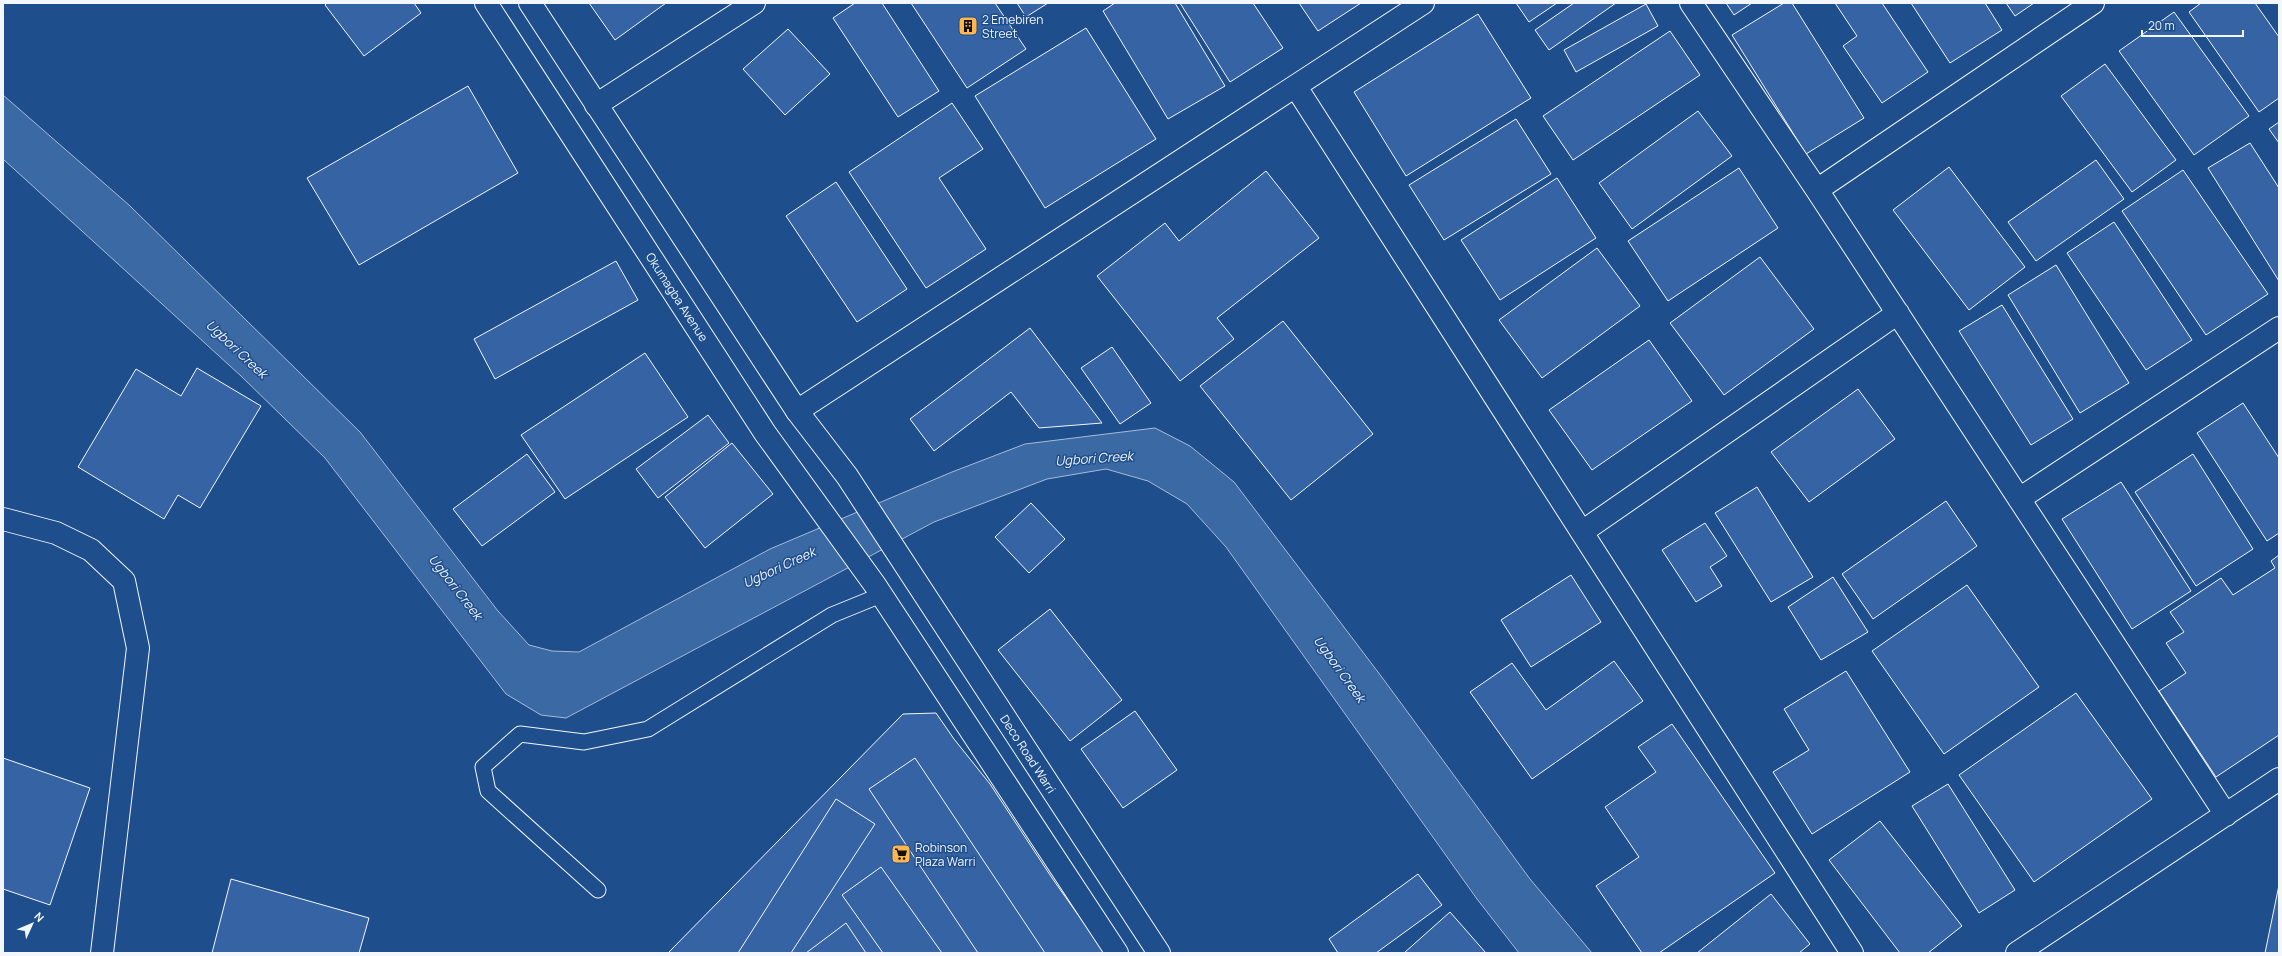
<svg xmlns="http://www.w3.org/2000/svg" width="2282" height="956" viewBox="0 0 2282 956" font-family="Manrope,sans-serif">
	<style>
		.water { fill: #3b69a3; stroke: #a8bbd7 }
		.building { fill: #3563a3; stroke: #f2f6ff }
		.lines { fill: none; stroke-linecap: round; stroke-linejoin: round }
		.service-casing { stroke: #f2f6ff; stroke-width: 17 }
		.minor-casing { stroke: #f2f6ff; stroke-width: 24 }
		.secondary-casing { stroke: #f2f6ff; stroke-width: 24 }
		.service { stroke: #1f4e8c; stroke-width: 15 }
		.minor { stroke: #1f4e8c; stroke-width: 22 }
		.secondary { stroke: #1f4e8c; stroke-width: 22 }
		.labels { text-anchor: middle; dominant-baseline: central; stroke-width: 3; stroke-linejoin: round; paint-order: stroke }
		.poi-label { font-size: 12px; fill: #f2f6ff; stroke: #1f4e8c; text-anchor: start }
		.street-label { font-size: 12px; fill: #f2f6ff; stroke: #1f4e8c }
		.water-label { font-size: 13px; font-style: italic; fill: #f2f6ff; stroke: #1f4e8c }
	</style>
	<rect width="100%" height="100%" fill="#1f4e8c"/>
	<!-- water -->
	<path class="water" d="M 3,95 L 129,205 L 360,432 L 498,611 L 529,645 L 552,651 L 579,652 L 770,549 L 952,472 L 1025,444 L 1155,428 L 1190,446 L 1234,482 L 1384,680 L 1530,879 L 1592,953 L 1519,953 L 1477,899 L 1226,547 L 1187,504 L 1148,481 L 1106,469 L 1047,479 L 934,522 L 566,718 L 541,715 L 506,694 L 325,458 L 241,376 L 3,159 Z"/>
	<!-- building -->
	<path class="building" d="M 327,3 L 414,3 L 421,13 L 364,56 L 325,5 Z
		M 589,3 L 666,3 L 615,40 Z
		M 855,3 L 882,3 L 939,91 L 898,117 L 833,18 Z
		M 911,3 L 995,3 L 1026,49 L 967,88 Z
		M 1017,3 L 1048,3 L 1026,17 Z
		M 1115,3 L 1175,3 L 1225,86 L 1168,119 L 1103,11 Z
		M 1180,3 L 1253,3 L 1283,48 L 1230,82 Z
		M 1299,3 L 1361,3 L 1318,31 Z
		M 1516,3 L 1557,3 L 1529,22 Z
		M 1574,3 L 1616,3 L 1549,50 L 1535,30 Z
		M 1726,3 L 1752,3 L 1734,15 Z
		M 1784,3 L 1792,3 L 1864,118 L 1806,154 L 1732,35 Z
		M 1835,3 L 1882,3 L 1928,72 L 1882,103 L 1843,46 L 1857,36 Z
		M 1911,3 L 1985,3 L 2002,30 L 1950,63 Z
		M 2006,3 L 2034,3 L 2015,16 Z
		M 2201,3 L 2255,3 L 2279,37 L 2279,98 L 2259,112 L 2189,12 Z
		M 1646,4 L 1658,26 L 1576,72 L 1564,50 Z
		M 2174,12 L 2249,116 L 2194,155 L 2119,51 Z
		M 1478,14 L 1531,98 L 1406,176 L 1354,92 Z
		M 1086,28 L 1156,139 L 1045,208 L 975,96 Z
		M 788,29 L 830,74 L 785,115 L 743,69 Z
		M 1670,31 L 1700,75 L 1573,160 L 1543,116 Z
		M 2105,64 L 2176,160 L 2132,192 L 2061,96 Z
		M 468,86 L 518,173 L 359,265 L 307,178 Z
		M 952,103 L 983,149 L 939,178 L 986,249 L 926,288 L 849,172 Z
		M 1698,111 L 1732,156 L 1632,229 L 1599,183 Z
		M 1516,119 L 1551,174 L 1444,240 L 1409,185 Z
		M 2279,122 L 2279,143 L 2269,129 Z
		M 2250,143 L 2279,188 L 2279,281 L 2208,168 Z
		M 2096,160 L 2124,199 L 2036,261 L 2008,222 Z
		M 1949,167 L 2025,267 L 1969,310 L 1893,210 Z
		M 1739,168 L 1778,228 L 1668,301 L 1628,241 Z
		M 2183,170 L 2268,294 L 2206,335 L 2122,211 Z
		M 1266,171 L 1319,238 L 1217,318 L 1234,339 L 1180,381 L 1097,276 L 1165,223 L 1179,241 Z
		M 1557,178 L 1596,238 L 1500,300 L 1461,240 Z
		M 836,182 L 907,289 L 857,322 L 786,216 Z
		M 2114,222 L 2192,340 L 2146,370 L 2067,253 Z
		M 1597,248 L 1640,306 L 1542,378 L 1499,320 Z
		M 1760,257 L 1814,329 L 1724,395 L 1670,323 Z
		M 616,261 L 638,300 L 495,379 L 474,339 Z
		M 2056,265 L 2129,383 L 2080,413 L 2008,295 Z
		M 2002,305 L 2073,419 L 2031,445 L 1959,331 Z
		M 1283,321 L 1373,434 L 1291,500 L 1200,386 Z
		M 1030,328 L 1102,423 L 1039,428 L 1011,392 L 934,451 L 910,419 Z
		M 1649,340 L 1692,401 L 1592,470 L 1549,410 Z
		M 1112,347 L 1151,403 L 1120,424 L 1081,368 Z
		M 645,353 L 688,417 L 565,499 L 521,435 Z
		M 197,368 L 261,406 L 200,508 L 178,495 L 164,519 L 78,467 L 136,369 L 181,396 Z
		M 1858,389 L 1895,439 L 1809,502 L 1771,452 Z
		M 2243,403 L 2279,458 L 2279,533 L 2267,541 L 2197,433 Z
		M 708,415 L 729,443 L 658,498 L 636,469 Z
		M 732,443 L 773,494 L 705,548 L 665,497 Z
		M 527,454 L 555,492 L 482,546 L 453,509 Z
		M 2193,454 L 2253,549 L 2196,586 L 2135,492 Z
		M 2121,482 L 2191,591 L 2132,629 L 2062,519 Z
		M 1757,487 L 1813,577 L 1771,602 L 1715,513 Z
		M 1946,501 L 1977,546 L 1873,619 L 1842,574 Z
		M 1031,503 L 1065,539 L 1029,573 L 995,537 Z
		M 1705,523 L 1727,556 L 1710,567 L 1722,586 L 1696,602 L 1662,550 Z
		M 2279,555 L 2279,735 L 2216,777 L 2159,691 L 2186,673 L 2166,643 L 2184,632 L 2170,612 L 2221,578 L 2233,595 L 2275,568 L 2271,561 Z
		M 1571,575 L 1601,622 L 1531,667 L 1501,620 Z
		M 1833,577 L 1868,632 L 1821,660 L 1788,607 Z
		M 1967,585 L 2039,687 L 1944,754 L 1872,651 Z
		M 1050,609 L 1122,700 L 1070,741 L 998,650 Z
		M 1614,661 L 1643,701 L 1532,779 L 1470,692 L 1512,663 L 1546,710 Z
		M 1846,671 L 1910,772 L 1812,834 L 1773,772 L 1809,750 L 1784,709 Z
		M 2076,693 L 2152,799 L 2034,882 L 1959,775 Z
		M 1135,711 L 1177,770 L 1123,808 L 1081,749 Z
		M 936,713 L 954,739 L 990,784 L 1052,878 L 1105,953 L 668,953 L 903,714 Z
		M 1672,724 L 1775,873 L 1659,953 L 1642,953 L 1596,886 L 1639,857 L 1605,807 L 1656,772 L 1638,747 Z
		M 3,758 L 90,788 L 50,905 L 3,889 Z
		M 915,758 L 1045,953 L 978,953 L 869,789 Z
		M 1948,784 L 2015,890 L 1979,913 L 1912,806 Z
		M 836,799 L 875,824 L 791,953 L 738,953 Z
		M 1880,821 L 1962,926 L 1928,953 L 1900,953 L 1829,860 Z
		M 881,867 L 942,953 L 883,953 L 842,895 Z
		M 1418,874 L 1442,905 L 1376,953 L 1338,953 L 1329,939 Z
		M 231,879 L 369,918 L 359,953 L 212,953 Z
		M 2279,885 L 2279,953 L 2265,953 Z
		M 1771,894 L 1810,944 L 1799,953 L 1697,953 Z
		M 1450,912 L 1486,953 L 1404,953 Z
		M 846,923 L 866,953 L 806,953 Z"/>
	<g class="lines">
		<defs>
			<path id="service" d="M 598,890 L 488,791 L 483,767 L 520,734 L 584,742 L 648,729 L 832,615 L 881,595"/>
			<path id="minor" d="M 1691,3 L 1817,190 L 2226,815
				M 1296,87 L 1852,953
				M 596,105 L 754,3
				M 1817,190 L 2093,3
				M 797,411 L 1423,3
				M 2019,499 L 2279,328
				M 3,519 L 56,533 L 91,550 L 124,581 L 138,648 L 102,953
				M 1582,532 L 1898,313
				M 2017,953 L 2279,779"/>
			<path id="secondary" d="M 486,3 L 765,433 L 875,585 L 1117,953
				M 530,3 L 797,411 L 847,476 L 1159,953"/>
		</defs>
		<!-- service casing -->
		<use href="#service" class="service-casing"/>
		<!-- minor casing -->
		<use href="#minor" class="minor-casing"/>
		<!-- secondary casing -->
		<use href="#secondary" class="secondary-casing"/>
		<!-- service -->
		<use href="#service" class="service"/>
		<!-- minor -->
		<use href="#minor" class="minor"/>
		<!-- secondary -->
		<use href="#secondary" class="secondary"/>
	</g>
	<!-- icons -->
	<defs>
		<symbol id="building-square" viewBox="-11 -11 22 22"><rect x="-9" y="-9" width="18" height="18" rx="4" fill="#ffb74d" stroke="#1f4e8c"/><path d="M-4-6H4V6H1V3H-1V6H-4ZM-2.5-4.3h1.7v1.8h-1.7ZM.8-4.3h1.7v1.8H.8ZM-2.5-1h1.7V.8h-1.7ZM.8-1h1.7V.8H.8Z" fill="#111"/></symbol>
		<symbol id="supermarket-square" viewBox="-11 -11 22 22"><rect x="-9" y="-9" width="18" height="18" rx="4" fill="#ffb74d" stroke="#1f4e8c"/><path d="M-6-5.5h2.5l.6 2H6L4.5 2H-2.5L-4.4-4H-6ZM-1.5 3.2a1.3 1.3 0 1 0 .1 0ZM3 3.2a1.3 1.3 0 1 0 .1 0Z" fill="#111"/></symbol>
	</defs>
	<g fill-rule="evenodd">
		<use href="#building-square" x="957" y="15" width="22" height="22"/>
		<use href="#supermarket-square" x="890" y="843" width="22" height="22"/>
	</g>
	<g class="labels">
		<!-- poi labels -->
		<g class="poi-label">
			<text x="982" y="19">2 Emebiren<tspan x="982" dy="14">Street</tspan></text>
			<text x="915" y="847">Robinson<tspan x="915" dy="14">Plaza Warri</tspan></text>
		</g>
		<!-- street labels -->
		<g class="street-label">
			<text transform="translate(677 297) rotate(57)">Okumagba Avenue</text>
			<text transform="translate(1028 754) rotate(57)">Deco Road Warri</text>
		</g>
		<!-- water labels -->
		<g class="water-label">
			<text transform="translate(237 349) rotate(43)">Ugbori Creek</text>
			<text transform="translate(1094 458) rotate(-4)">Ugbori Creek</text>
			<text transform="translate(779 567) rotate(-25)">Ugbori Creek</text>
			<text transform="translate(456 587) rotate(52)">Ugbori Creek</text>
			<text transform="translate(1340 669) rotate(54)">Ugbori Creek</text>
		</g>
	</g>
	<!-- border -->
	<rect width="2282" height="956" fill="none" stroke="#f2f6ff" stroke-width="8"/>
	<!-- north arrow -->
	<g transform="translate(32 924) rotate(46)" stroke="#1f4e8c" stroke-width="3" paint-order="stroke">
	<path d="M0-3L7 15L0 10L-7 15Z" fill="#f2f6ff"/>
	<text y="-6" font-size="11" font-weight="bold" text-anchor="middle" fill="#f2f6ff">N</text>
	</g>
	<!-- scale -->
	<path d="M2142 30v6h101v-6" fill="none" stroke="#f2f6ff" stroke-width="2"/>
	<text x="2148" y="30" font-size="12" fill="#f2f6ff" stroke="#1f4e8c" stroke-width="3" paint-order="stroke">20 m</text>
</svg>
